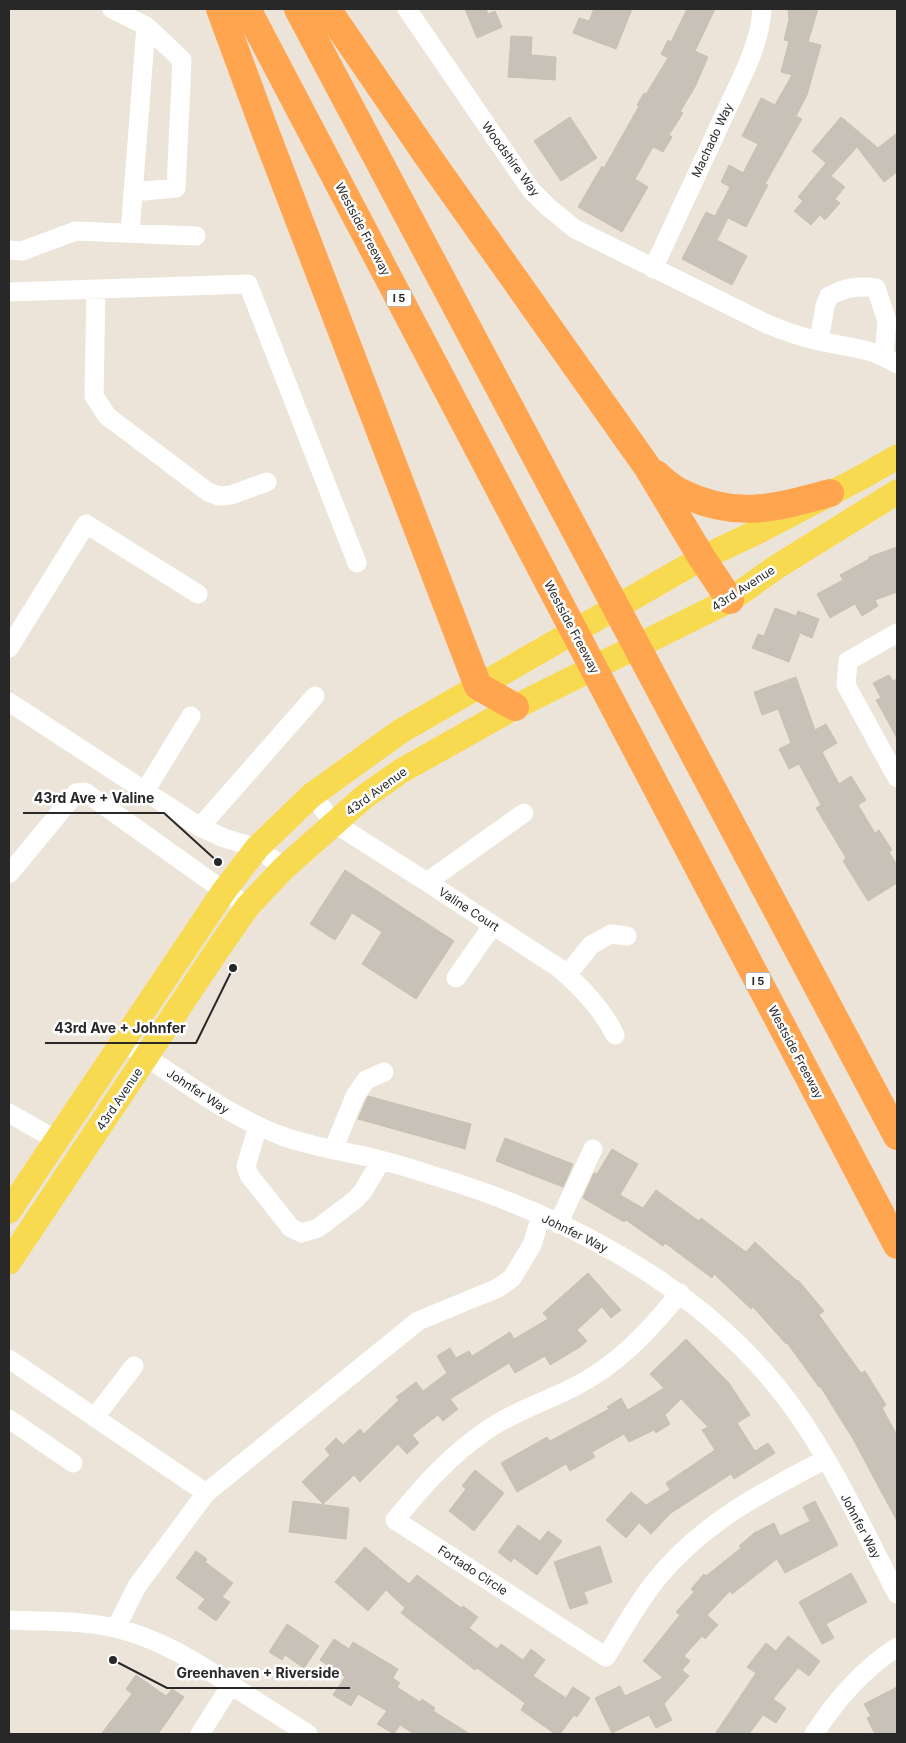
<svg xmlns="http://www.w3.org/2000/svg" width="906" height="1743" viewBox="0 0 906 1743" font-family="Inter,sans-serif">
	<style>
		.building { fill: #c7c1b8; stroke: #c7c1b2 }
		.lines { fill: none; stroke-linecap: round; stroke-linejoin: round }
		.minor { stroke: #fff; stroke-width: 19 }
		.major { stroke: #f8da51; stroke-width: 25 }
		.highway { stroke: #ffa550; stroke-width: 28 }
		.labels { text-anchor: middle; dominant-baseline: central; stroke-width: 5; stroke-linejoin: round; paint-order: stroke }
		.shield { fill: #fff; stroke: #686868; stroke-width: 1 }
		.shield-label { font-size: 11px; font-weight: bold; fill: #282828 }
		.street-label { font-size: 12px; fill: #282828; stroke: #fff }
		.leader { fill: none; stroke: #282828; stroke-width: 2 }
		.callout-dot { fill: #282828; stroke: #fff; stroke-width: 2 }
		.callout-label { font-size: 14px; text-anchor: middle; font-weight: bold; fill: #282828; stroke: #fff; stroke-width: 5; stroke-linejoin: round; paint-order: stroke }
	</style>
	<rect width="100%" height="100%" fill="#ece4d8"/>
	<!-- building -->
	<path class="building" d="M 465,9 L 486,9 L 488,14 L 495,11 L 502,27 L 477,38 Z
		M 594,9 L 632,9 L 616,49 L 573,33 L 579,18 L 589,21 Z
		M 687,9 L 715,9 L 695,51 L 708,57 L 695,87 L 680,112 L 683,113 L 669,135 L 672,137 L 663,152 L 653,147 L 635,179 L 648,187 L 622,232 L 578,207 L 602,166 L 604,168 L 639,106 L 637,105 L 644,93 L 646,94 L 668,58 L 661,54 L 668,40 L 671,42 Z
		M 788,9 L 818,9 L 808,42 L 821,45 L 807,95 L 796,116 L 802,119 L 765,184 L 768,185 L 746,227 L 728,218 L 717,240 L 747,256 L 732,285 L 682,259 L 706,212 L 715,216 L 730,187 L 721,182 L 729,165 L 743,173 L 758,144 L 742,136 L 761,98 L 775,105 L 792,75 L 781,72 L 789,41 L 784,40 L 789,19 Z
		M 511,36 L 532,37 L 531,55 L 556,57 L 555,80 L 508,77 Z
		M 570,117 L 597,158 L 561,181 L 534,141 Z
		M 841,117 L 878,148 L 897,133 L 897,172 L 884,182 L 857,147 L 831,176 L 845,187 L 835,199 L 840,203 L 825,220 L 820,215 L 811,225 L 794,211 L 803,201 L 798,197 L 826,163 L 812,151 Z
		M 897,547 L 897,592 L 875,600 L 878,606 L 862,616 L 855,604 L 830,618 L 817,594 L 843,580 L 840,575 L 869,559 L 869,557 Z
		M 775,608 L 796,616 L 798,611 L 819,619 L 812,638 L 800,633 L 789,662 L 752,648 L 758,634 L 764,636 Z
		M 889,675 L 893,681 L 897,679 L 897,738 L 876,700 L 881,698 L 873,683 Z
		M 796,677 L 815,730 L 826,724 L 837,743 L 822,752 L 839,784 L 851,776 L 866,800 L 858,805 L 875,833 L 879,830 L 892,850 L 889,852 L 897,865 L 897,883 L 868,901 L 843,861 L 846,858 L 816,808 L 821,805 L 799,764 L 789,769 L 779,749 L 791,743 L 778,709 L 762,715 L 754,692 Z
		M 345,870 L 454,941 L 416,999 L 362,964 L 382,932 L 352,913 L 335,940 L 310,924 Z
		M 368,1096 L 471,1124 L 465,1149 L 358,1119 Z
		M 505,1138 L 573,1164 L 563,1187 L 496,1161 Z
		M 612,1149 L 638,1164 L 620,1195 L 643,1208 L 656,1190 L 699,1221 L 701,1218 L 746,1252 L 755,1242 L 797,1281 L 798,1280 L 824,1311 L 819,1315 L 861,1373 L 865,1371 L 886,1405 L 882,1408 L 897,1435 L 897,1521 L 853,1439 L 820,1386 L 819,1387 L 787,1343 L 786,1344 L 753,1307 L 751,1309 L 714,1274 L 712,1278 L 665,1243 L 663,1246 L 626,1220 L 624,1222 L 583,1198 L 594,1173 L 597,1174 Z
		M 588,1273 L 621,1310 L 611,1318 L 602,1307 L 577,1330 L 587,1341 L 580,1347 L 550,1365 L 545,1356 L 515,1373 L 509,1363 L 450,1399 L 458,1409 L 443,1421 L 438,1415 L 412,1435 L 419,1443 L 407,1454 L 398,1444 L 360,1482 L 354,1475 L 323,1504 L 302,1482 L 330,1455 L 325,1449 L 336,1438 L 343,1445 L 360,1429 L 364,1434 L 399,1400 L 396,1397 L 416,1382 L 423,1391 L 447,1373 L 437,1356 L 450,1348 L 456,1358 L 469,1351 L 472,1356 L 510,1332 L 514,1339 L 548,1319 L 543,1313 Z
		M 686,1339 L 729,1383 L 750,1415 L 737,1423 L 755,1451 L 768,1443 L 775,1453 L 734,1479 L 731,1474 L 671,1513 L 651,1534 L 639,1523 L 626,1538 L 606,1520 L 631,1492 L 646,1505 L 670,1490 L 666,1483 L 715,1450 L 702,1430 L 708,1427 L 681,1399 L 665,1415 L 670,1424 L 656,1433 L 654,1430 L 629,1442 L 624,1434 L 592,1452 L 595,1457 L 570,1471 L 566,1464 L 517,1492 L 501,1463 L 547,1437 L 550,1441 L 609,1409 L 607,1407 L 621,1398 L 628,1410 L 664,1388 L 650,1374 Z
		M 475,1470 L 504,1493 L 474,1531 L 449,1511 L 466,1489 L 462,1486 Z
		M 293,1501 L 349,1508 L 346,1539 L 289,1532 Z
		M 815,1501 L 838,1545 L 785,1573 L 777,1559 L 732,1594 L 730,1591 L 707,1615 L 718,1625 L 705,1639 L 702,1636 L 684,1656 L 690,1661 L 682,1670 L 689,1676 L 664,1704 L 672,1720 L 656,1728 L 649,1715 L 612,1733 L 595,1698 L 620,1686 L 625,1696 L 663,1678 L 643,1661 L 680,1615 L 676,1612 L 694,1592 L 691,1589 L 704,1574 L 706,1576 L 741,1548 L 739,1546 L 754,1533 L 774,1523 L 780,1536 L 810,1521 L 803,1507 Z
		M 518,1525 L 540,1541 L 548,1531 L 562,1541 L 537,1575 L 514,1558 L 511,1562 L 498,1552 Z
		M 600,1546 L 612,1582 L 584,1592 L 588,1603 L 570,1609 L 554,1562 Z
		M 365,1547 L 409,1584 L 417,1575 L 461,1608 L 463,1606 L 478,1617 L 469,1628 L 497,1649 L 501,1644 L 523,1660 L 531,1649 L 545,1660 L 533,1676 L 566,1698 L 573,1687 L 590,1698 L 577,1717 L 574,1715 L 560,1734 L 555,1734 L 521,1710 L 525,1703 L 477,1668 L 475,1670 L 401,1613 L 405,1608 L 386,1590 L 368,1611 L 335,1582 Z
		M 196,1551 L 207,1559 L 205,1562 L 233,1583 L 222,1597 L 230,1602 L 216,1621 L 198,1608 L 205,1599 L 176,1578 Z
		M 851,1573 L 867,1602 L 826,1624 L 834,1638 L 822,1644 L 799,1602 Z
		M 287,1624 L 319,1646 L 304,1668 L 285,1655 L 282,1660 L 269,1652 Z
		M 788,1636 L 820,1661 L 809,1676 L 798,1668 L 773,1699 L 786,1708 L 776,1723 L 763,1715 L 749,1734 L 715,1734 L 756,1673 L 747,1667 L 766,1643 L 776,1651 Z
		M 334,1639 L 349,1649 L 353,1642 L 398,1669 L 393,1678 L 400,1683 L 397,1687 L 420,1702 L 422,1699 L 435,1708 L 433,1711 L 470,1734 L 414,1734 L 400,1725 L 394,1734 L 377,1724 L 387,1711 L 358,1694 L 351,1706 L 333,1695 L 345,1677 L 320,1660 Z
		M 136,1675 L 166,1696 L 172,1689 L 184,1697 L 158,1734 L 101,1734 L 132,1694 L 126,1689 Z
		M 897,1687 L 897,1734 L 875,1734 L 867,1718 L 871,1716 L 864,1704 Z"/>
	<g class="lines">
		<!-- minor -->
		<path class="minor" d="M 112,9 L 146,26 L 182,60 L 176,188 L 133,192
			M 407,9 L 531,190 L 548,207 L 575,229 L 767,324 C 784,331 801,337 819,341 C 850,348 869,347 897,364
			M 130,233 L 146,26
			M 9,250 L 22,251 L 76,231 L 196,236
			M 653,269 L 747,66 C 755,47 761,29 762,9
			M 96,289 L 94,396 L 107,416 L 208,492 L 219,496 L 231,495 L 267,482
			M 9,292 L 248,284 L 357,563
			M 819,341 L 825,306 L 829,296 C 845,288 858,285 876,288 L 887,321 L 884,356
			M 897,633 L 848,661 L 846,685 L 897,778
			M 9,648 L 86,524 L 198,594
			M 9,702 L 200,827 L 224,838 L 257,848 L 284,868
			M 145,791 L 191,716
			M 312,795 L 334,823 L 427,882 L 559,968 C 581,987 602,1008 615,1035
			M 200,827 L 315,696
			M 9,874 L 76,793 L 85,792 L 224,891 L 248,906
			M 427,882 L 524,813
			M 567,975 L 591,945 L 611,934 L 627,936
			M 456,978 L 493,925
			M 122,1041 C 175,1074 225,1116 285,1137 C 313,1147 343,1151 372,1158 C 393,1163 414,1169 434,1176 C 560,1213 690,1281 774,1383 C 824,1443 861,1525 897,1594
			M 9,1113 L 56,1140
			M 258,1126 L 246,1166 L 249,1175 L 291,1228 L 302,1233 L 318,1228 L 356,1199 L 363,1191 L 381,1161
			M 333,1150 L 355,1096 L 366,1080 L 384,1072
			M 558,1224 L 593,1149
			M 680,1293 C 648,1332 617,1366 572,1388 C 544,1402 513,1412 487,1430 C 450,1455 423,1486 395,1520 L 606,1657 C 622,1631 637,1604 656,1580 C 703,1522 761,1493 826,1459
			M 9,1359 L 206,1493 L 418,1321 L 498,1288 L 512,1278 L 532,1245 L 541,1216
			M 95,1417 L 134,1366
			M 9,1419 L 73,1463
			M 9,1620 C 44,1622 80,1620 115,1628 C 158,1638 195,1661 231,1685 C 257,1702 283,1718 308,1734
			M 116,1628 L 137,1586 L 206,1493
			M 200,1734 L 231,1685
			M 814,1734 C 837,1699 862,1670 897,1647"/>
		<!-- major -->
		<path class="major" d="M 9,1211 L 224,891 L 257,848 L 312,795 L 401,731 L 702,558 L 761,530 L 864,476 L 897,457
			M 9,1262 L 220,946 L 248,906 L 284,868 L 364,797 L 401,771 L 515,707 L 730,600 L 775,568 L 897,492"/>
		<!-- highway -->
		<path class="highway" d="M 220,9 L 265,131 L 478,686 L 515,707
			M 247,9 L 897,1245
			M 298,9 L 897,1136
			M 327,9 L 431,161 L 648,468 L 702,558 L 730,600
			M 656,474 C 663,480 671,488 680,492 C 735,520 775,508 830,493"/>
	</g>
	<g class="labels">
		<!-- shield labels -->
		<g class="shield">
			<rect x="386.5" y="289.5" width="25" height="17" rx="4"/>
			<rect x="745.5" y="972.5" width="25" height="17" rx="4"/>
		</g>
		<g class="shield-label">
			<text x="399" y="298">I 5</text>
			<text x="758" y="981">I 5</text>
		</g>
		<!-- street labels -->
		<g class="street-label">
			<text transform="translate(712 140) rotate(-65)">Machado Way</text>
			<text transform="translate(511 159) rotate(54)">Woodshire Way</text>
			<text transform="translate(363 229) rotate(62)">Westside Freeway</text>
			<text transform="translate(743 588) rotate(-33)">43rd Avenue</text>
			<text transform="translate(572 627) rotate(62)">Westside Freeway</text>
			<text transform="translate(376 791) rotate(-36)">43rd Avenue</text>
			<text transform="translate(469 909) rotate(33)">Valine Court</text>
			<text transform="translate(796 1052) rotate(62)">Westside Freeway</text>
			<text transform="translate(198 1091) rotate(33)">Johnfer Way</text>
			<text transform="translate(119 1099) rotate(-56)">43rd Avenue</text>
			<text transform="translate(575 1233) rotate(26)">Johnfer Way</text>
			<text transform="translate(861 1526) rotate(62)">Johnfer Way</text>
			<text transform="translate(473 1570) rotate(33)">Fortado Circle</text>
		</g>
	</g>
	<!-- callouts -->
	<path class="leader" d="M218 862L164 813H23M233 968L196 1043H45M113 1660L167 1688H350"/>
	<g class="callout-dot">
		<circle cx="218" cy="862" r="5"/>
		<circle cx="233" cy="968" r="5"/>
		<circle cx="113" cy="1660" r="5"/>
	</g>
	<g class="callout-label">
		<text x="94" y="803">43rd Ave + Valine</text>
		<text x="120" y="1033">43rd Ave + Johnfer</text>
		<text x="258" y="1678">Greenhaven + Riverside</text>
	</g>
	<!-- border -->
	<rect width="906" height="1743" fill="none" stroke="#282828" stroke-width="20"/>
</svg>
